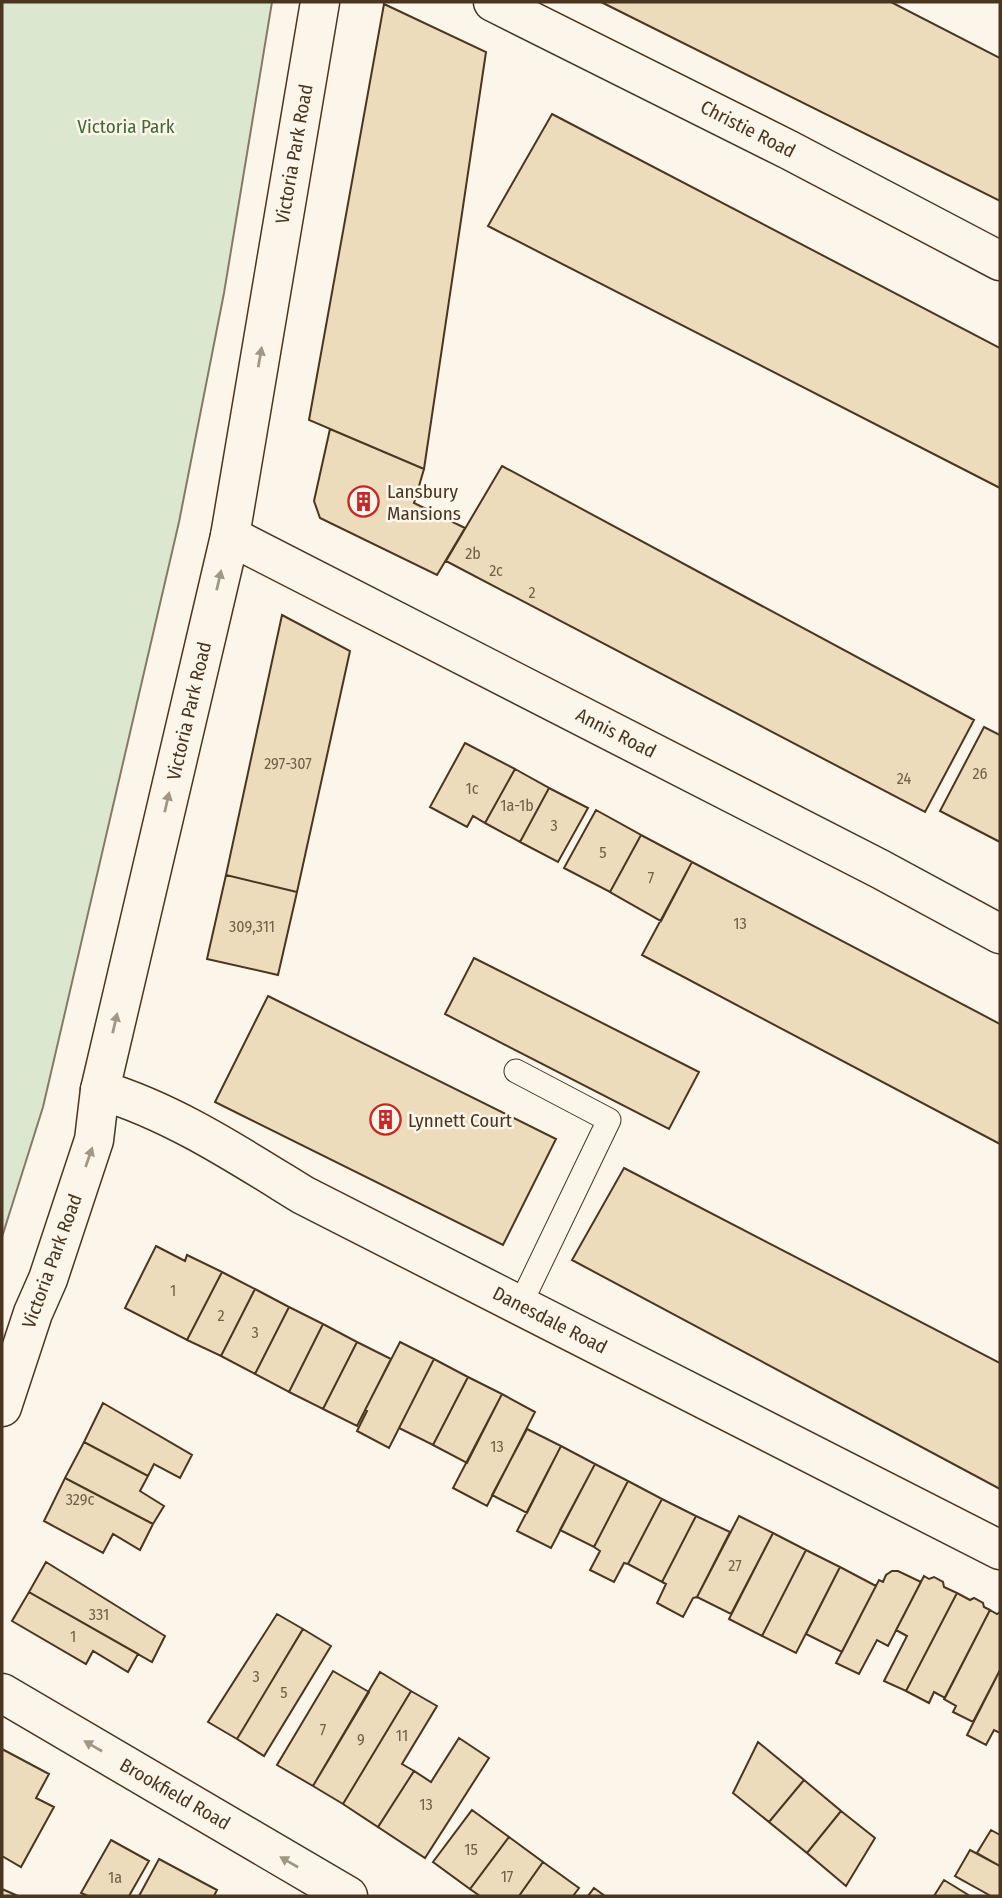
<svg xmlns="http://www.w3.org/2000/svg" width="1002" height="1898" viewBox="0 0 1002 1898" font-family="'Fira Sans Condensed',sans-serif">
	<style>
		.green { fill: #dce7d0; stroke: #887966; stroke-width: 2 }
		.building { fill: #ecdcbc; stroke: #4a3520; stroke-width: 2 }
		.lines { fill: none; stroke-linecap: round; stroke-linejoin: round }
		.service-casing { stroke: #4a3520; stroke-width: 25 }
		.minor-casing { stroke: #4a3520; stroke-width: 41 }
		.secondary-casing { stroke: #4a3520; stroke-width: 41 }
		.primary-casing { stroke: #4a3520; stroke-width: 41 }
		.service { stroke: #fbf6e9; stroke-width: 23 }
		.minor { stroke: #fbf6e9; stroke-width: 38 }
		.secondary { stroke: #fbf6e9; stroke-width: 38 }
		.primary { stroke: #fbf6e9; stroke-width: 38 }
		.oneway { fill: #a29684 }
		.labels { text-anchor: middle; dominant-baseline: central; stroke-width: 5; stroke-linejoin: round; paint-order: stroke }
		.number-label { font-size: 16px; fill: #725f47 }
		.park-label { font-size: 19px; fill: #436837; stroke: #fbf6e9 }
		.street-label { font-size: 19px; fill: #4a3520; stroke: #fbf6e9 }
		.poi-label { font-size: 19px; fill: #4a3520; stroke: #fbf6e9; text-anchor: start }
	</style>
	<rect width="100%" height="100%" fill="#fbf6e9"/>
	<!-- green -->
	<path class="green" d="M 2,2 L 272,2 L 224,293 L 179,522 L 43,1107 L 2,1237 Z"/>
	<!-- building -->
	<path class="building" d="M 601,2 L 891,2 L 1000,58 L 1000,201 Z
		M 384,4 L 486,52 L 424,469 L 309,420 Z
		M 552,114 L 1000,348 L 1000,488 L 488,226 Z
		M 330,429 L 424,469 L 414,503 L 465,528 L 437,575 L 320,518 L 314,501 Z
		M 502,466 L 974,720 L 925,812 L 446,561 Z
		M 282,615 L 350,651 L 297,892 L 226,875 Z
		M 984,727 L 1000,735 L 1000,842 L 940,811 Z
		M 465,743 L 515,769 L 485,823 L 473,816 L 467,827 L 430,807 Z
		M 515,769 L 549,788 L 520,842 L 485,823 Z
		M 549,788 L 588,808 L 558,862 L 520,842 Z
		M 596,810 L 641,835 L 610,892 L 564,868 Z
		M 641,835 L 692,862 L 661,921 L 610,892 Z
		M 692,862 L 1000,1024 L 1000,1144 L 642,955 Z
		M 226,875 L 297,892 L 278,975 L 207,959 Z
		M 474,958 L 699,1072 L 669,1129 L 445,1014 Z
		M 268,996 L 556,1139 L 503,1245 L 215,1102 Z
		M 624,1168 L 1000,1363 L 1000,1489 L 572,1260 Z
		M 156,1246 L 185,1261 L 187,1255 L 222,1272 L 187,1340 L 125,1308 Z
		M 222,1272 L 255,1289 L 221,1356 L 187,1340 Z
		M 255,1289 L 289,1307 L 255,1374 L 221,1356 Z
		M 289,1307 L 323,1324 L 289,1392 L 255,1374 Z
		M 323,1324 L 357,1342 L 323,1409 L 289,1392 Z
		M 357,1342 L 391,1359 L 357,1426 L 323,1409 Z
		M 400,1342 L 434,1359 L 389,1448 L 357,1431 L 367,1411 L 365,1410 Z
		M 434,1359 L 468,1377 L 433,1445 L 399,1428 Z
		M 468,1377 L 502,1394 L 467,1463 L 433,1445 Z
		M 502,1394 L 535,1412 L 487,1506 L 453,1488 Z
		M 103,1403 L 192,1455 L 180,1478 L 154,1464 L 148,1476 L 84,1442 Z
		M 527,1429 L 561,1446 L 527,1513 L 492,1495 Z
		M 84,1442 L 148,1476 L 140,1491 L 164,1506 L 153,1524 L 65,1478 Z
		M 561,1446 L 595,1464 L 551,1548 L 517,1531 Z
		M 595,1464 L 628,1481 L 594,1547 L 560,1530 Z
		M 65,1478 L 153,1524 L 140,1550 L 113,1534 L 103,1553 L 44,1521 Z
		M 628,1481 L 662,1499 L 628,1564 L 624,1563 L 614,1582 L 590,1570 L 600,1551 L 594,1547 Z
		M 662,1499 L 696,1516 L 662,1582 L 628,1564 Z
		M 696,1516 L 730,1532 L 697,1597 L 693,1598 L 683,1617 L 657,1603 L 666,1584 L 662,1582 Z
		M 739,1516 L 773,1533 L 731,1614 L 697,1597 Z
		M 773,1533 L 806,1550 L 762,1636 L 729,1619 Z
		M 806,1550 L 840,1567 L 796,1653 L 762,1636 Z
		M 46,1562 L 165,1636 L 152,1662 L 29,1592 Z
		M 840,1567 L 876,1586 L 842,1652 L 806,1634 Z
		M 892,1571 L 898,1571 L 921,1582 L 888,1646 L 877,1640 L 859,1674 L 836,1663 L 879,1580 L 883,1582 L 886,1575 Z
		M 924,1576 L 929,1579 L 934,1577 L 943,1582 L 944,1587 L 957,1593 L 906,1691 L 884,1681 L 907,1636 L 896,1630 Z
		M 29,1592 L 138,1654 L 128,1672 L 93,1651 L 86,1664 L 12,1621 Z
		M 957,1593 L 970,1600 L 974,1598 L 983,1603 L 984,1607 L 990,1610 L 945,1698 L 934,1692 L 929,1703 L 906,1691 Z
		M 990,1610 L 997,1614 L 1000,1612 L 1000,1670 L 973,1722 L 953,1712 L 956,1706 L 944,1699 Z
		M 277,1614 L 303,1629 L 237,1739 L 208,1722 Z
		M 303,1629 L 331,1646 L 264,1756 L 237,1739 Z
		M 1000,1670 L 1000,1733 L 994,1730 L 986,1745 L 967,1735 Z
		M 333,1671 L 369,1692 L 313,1786 L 277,1765 Z
		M 380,1672 L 411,1691 L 343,1804 L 313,1786 Z
		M 411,1691 L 437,1706 L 402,1764 L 414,1771 L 378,1827 L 343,1804 Z
		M 459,1738 L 489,1758 L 425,1858 L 378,1827 L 414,1771 L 431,1782 Z
		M 758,1742 L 804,1780 L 769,1822 L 733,1793 Z
		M 2,1749 L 49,1774 L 36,1798 L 54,1807 L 21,1867 L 2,1856 Z
		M 804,1780 L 841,1811 L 807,1853 L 769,1822 Z
		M 472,1810 L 509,1837 L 470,1889 L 433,1862 Z
		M 841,1811 L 875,1838 L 846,1886 L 807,1853 Z
		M 991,1830 L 1000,1835 L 1000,1866 L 977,1853 Z
		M 509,1837 L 543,1862 L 519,1896 L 480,1896 L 470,1889 Z
		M 111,1840 L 149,1861 L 129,1896 L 88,1896 L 81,1893 Z
		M 970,1850 L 1000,1866 L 1000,1896 L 991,1896 L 955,1876 Z
		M 159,1859 L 217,1890 L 214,1896 L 139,1896 Z
		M 543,1862 L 579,1888 L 573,1896 L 519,1896 Z
		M 944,1880 L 970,1896 L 934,1896 Z
		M 594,1888 L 605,1896 L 588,1896 Z
		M 2,1889 L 18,1896 L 2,1896 Z"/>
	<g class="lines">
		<defs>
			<path id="service" d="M 516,1071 L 609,1120 L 520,1305"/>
			<path id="minor" d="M 493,2 L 789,150 L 1000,261
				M 230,536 L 880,869 L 1000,934
				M 100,1090 C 173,1112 238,1155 303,1195 L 1000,1550"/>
			<path id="secondary" d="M 2,1693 L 348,1896"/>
			<path id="primary" d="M 2,1407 L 33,1313 L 48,1279 L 94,1140 L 100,1090 L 230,536 L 320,2"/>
		</defs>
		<!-- service casing -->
		<use href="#service" class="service-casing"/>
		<!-- minor casing -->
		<use href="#minor" class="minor-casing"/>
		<!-- secondary casing -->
		<use href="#secondary" class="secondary-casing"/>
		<!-- primary casing -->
		<use href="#primary" class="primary-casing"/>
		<!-- service -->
		<use href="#service" class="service"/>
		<!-- minor -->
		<use href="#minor" class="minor"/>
		<!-- secondary -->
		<use href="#secondary" class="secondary"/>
		<!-- primary -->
		<use href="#primary" class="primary"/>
	</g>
	<!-- one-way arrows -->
	<defs><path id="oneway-solid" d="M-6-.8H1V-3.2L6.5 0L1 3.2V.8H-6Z" transform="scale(1.75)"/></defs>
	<g class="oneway">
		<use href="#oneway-solid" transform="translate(260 357) rotate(-80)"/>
		<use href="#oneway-solid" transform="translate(219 580) rotate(-77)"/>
		<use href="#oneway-solid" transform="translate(167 802) rotate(-77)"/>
		<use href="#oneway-solid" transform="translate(115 1023) rotate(-77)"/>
		<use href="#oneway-solid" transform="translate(89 1157) rotate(-71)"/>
		<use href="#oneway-solid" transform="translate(93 1746) rotate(-150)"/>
		<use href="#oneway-solid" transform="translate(289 1862) rotate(-150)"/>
	</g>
	<!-- icons -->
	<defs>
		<symbol id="building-ring" viewBox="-11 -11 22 22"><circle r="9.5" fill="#fbf6e9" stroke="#c62828" stroke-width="1.5"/><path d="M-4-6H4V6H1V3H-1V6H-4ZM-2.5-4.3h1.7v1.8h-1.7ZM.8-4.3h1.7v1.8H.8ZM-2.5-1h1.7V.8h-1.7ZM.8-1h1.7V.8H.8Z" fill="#c62828"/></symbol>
	</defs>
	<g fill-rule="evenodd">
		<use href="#building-ring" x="346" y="484" width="35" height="35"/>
		<use href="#building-ring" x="368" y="1102" width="35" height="35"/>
	</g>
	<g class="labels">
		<!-- number labels -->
		<g class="number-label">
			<text x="473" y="553">2b</text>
			<text x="496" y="570">2c</text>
			<text x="532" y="592">2</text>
			<text x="288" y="763">297-307</text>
			<text x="980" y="773">26</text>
			<text x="904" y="778">24</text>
			<text x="472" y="788">1c</text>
			<text x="517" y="805">1a-1b</text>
			<text x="554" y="825">3</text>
			<text x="603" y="852">5</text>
			<text x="651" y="877">7</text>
			<text x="740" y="923">13</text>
			<text x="252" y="926">309,311</text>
			<text x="173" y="1290">1</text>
			<text x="221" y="1315">2</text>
			<text x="255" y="1332">3</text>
			<text x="497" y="1446">13</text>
			<text x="80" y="1499">329c</text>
			<text x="735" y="1565">27</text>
			<text x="99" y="1614">331</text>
			<text x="73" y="1636">1</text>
			<text x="256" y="1676">3</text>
			<text x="284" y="1692">5</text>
			<text x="323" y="1729">7</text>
			<text x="402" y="1735">11</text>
			<text x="361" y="1739">9</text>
			<text x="426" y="1804">13</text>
			<text x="471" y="1849">15</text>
			<text x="507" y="1876">17</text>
			<text x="115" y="1877">1a</text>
		</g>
		<!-- park labels -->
		<g class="park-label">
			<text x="126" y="126">Victoria Park</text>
		</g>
		<!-- street labels -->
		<g class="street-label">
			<text transform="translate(748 129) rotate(27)">Christie Road</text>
			<text transform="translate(294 154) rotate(-80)">Victoria Park Road</text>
			<text transform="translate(189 711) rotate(-77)">Victoria Park Road</text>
			<text transform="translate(616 733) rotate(27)">Annis Road</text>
			<text transform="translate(52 1261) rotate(-70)">Victoria Park Road</text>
			<text transform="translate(550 1320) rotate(27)">Danesdale Road</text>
			<text transform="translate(175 1794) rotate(30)">Brookfield Road</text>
		</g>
		<!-- poi labels -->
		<g class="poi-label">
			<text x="387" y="491">Lansbury<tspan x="387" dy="22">Mansions</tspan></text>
			<text x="408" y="1120">Lynnett Court</text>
		</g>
	</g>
	<!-- border -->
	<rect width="1002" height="1898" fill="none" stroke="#4a3520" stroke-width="7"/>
</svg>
